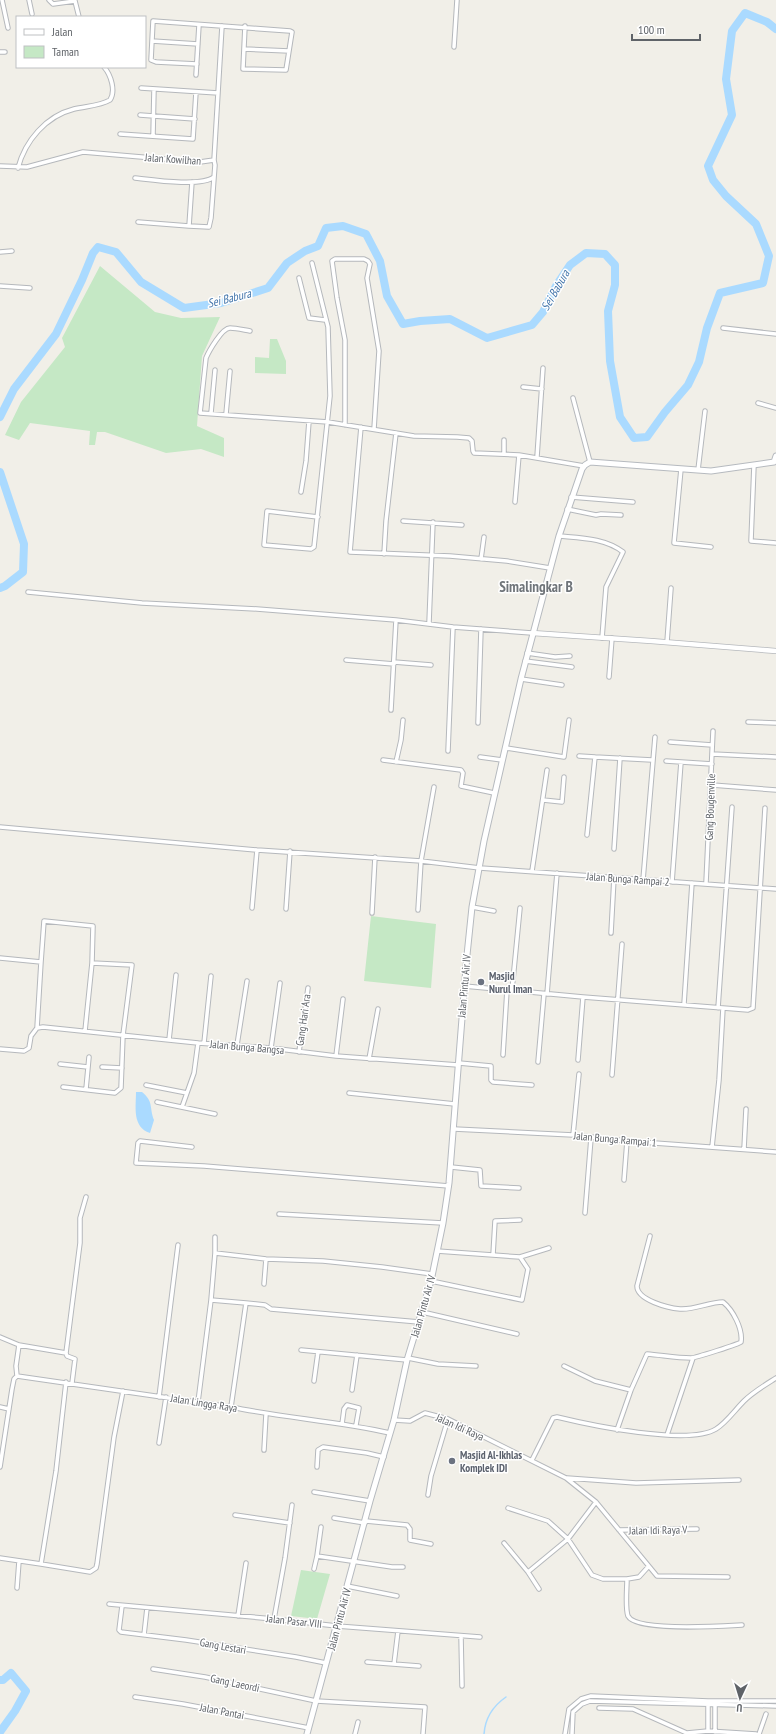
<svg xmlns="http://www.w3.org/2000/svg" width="776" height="1734" viewBox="0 0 776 1734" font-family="'PT Sans Narrow',sans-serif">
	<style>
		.green { fill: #c5e8c5 }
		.water { fill: #aadaff }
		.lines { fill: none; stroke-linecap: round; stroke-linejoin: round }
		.stream { stroke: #aadaff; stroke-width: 1.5 }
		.river { stroke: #aadaff; stroke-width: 8 }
		.minor-casing { stroke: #b5b8bc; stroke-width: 5.5 }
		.tertiary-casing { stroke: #b5b8bc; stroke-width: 6 }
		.secondary-casing { stroke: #b6babf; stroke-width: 7 }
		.minor { stroke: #fff; stroke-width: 3.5 }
		.tertiary { stroke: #fff; stroke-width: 4.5 }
		.secondary { stroke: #fff; stroke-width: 5 }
		.worship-dot { fill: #6b7280; stroke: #fff; stroke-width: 1.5 }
		.labels { text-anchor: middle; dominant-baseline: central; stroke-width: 3; stroke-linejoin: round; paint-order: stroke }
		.street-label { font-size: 11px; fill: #5f6368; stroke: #fff }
		.worship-label { font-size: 11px; font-weight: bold; fill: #5b616d; stroke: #fff; text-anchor: start }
		.water-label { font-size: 12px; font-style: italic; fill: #4174aa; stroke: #fff }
		.district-label { font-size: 15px; font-weight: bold; fill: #70757a; stroke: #fff }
	</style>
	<rect width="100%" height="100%" fill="#f1efe8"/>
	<!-- green -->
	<path class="green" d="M 100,266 L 155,312 L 181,318 L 220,317 L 202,356 L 197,426 L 224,438 L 224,457 L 201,449 L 166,453 L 105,432 L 97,432 L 95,445 L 89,445 L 90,431 L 30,423 L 19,440 L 5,435 L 21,402 L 65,347 L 62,338 Z
		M 270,339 L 277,339 L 286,361 L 286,374 L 255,373 L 255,357 L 269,358 Z
		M 371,916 L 436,924 L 431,988 L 364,981 Z
		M 301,1570 L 330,1574 L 317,1619 L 291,1616 Z"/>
	<!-- water -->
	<path class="water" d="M 136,1092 L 142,1092 C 154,1102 149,1107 154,1120 L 150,1133 C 132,1127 136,1107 136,1092 Z"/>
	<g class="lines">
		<!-- stream -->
		<path class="stream" d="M 484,1734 C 485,1719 493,1706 506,1697"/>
		<!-- river -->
		<path class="river" d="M 0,417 L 14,389 L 56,334 L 82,280 L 93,253 L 98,247 L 116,252 L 141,282 L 184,308 L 221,303 L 268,288 L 287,263 L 305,251 L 318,246 L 326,228 L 343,226 L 366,234 L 380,261 L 387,296 L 403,324 L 420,321 L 450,319 L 487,338 L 532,325 L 543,312 L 556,286 L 570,265 L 586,253 L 605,254 L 615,265 L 615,285 L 608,311 L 610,361 L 620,417 L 634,438 L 647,437 L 665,412 L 688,385 L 699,362 L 707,328 L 720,293 L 763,283 L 769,256 L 756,224 L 726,196 L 713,180 L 708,166 L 732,115 L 726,79 L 732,31 L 745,13 L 767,22 L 776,29
			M 0,472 L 24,544 L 23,572 L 5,586 L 0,588
			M 0,1680 L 3,1680 L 11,1673 L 26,1691 L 15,1711 L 0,1732"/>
		<defs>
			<path id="minor" d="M 2,0 L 8,28
				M 29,0 L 32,14
				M 49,0 L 53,4 L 75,1 L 79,17
				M 152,41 L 198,44
				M 454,47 L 457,0
				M 244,49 L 289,51
				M 0,52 L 5,52
				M 197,64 L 156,62 L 151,60 L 153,21 L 290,31 L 292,32 L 286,70 L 243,69 L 245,26
				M 196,75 L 199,25
				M 141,88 L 218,93
				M 140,115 L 195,119
				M 120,134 L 193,139 L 196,92
				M 153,136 L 154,89
				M 0,166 L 27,167 L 83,152 L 200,162 L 214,160 L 222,26
				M 18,168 C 25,141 46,116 74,109 C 86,106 100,106 110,100 C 116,91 111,75 104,67
				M 135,178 C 153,180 201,187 214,177
				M 192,182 L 189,226 L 209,227 L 211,218 L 215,165 L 214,160
				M 138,222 L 189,226
				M 0,252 L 12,251
				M 312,263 L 328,327 L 330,396 L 314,547 L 311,549 L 264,545 L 267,511 L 318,517
				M 299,278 L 309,318 L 325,320
				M 0,286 L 30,288
				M 723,328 L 776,334
				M 250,331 C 244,330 236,328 230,328 C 222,328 209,351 206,358 L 200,413 L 328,422 L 414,436 L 457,437 L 469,438 L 472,441 L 473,451 L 474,453 L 519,455 L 584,466
				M 523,387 L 542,389
				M 573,398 L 590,462
				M 758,403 L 776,408
				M 211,413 L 215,370
				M 226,414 L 230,371
				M 345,425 L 345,340 L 337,298 L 332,261 L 335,259 L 364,259 L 368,261 L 370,264 L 367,278 L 379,351 L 374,429
				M 361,427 L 350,552 L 450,556 L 507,561 L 550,568
				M 504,454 L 504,440
				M 537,457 L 543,368
				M 754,465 L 751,541 L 776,543
				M 681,469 L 674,543 L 711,547
				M 698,470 L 705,411
				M 301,492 L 306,461 L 309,421
				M 571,497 L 633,502
				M 515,502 L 519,455
				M 567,509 L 596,515 L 601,514 L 621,515
				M 403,521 L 462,525
				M 559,536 C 581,538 605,538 623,552 L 606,587 L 602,638
				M 384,554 L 386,521 L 396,433
				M 481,559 L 484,537
				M 28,592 L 142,603 L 257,609 L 396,620 L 453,627 L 532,633
				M 429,623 L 433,522
				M 667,642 L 671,588
				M 527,653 L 555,657 L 570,656
				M 346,660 L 394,664
				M 525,661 L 572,667
				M 394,662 L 431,665
				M 609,677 L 612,638
				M 521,679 L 562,685
				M 391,710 L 396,620
				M 748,722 L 776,723
				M 478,723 L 481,629
				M 670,742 L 712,745
				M 506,748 L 564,757 L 569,720
				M 448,751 L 453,627
				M 712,754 L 776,757
				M 579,756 L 595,757
				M 480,757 L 502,760
				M 383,760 L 461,770 L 463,773 L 461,786 L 494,793
				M 666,761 L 712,764
				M 396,762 L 401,740 L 403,720
				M 712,785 L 776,790
				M 543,800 L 562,802 L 564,777
				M 0,827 L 257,850 L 421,861 L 480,868 L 776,889
				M 587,835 L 595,757 L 652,760
				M 614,849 L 620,758
				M 532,871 L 547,770
				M 643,880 L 655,737
				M 672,882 L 681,762
				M 706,883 L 713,731
				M 472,907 L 494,911
				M 252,908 L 257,850
				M 286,909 L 290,851
				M 418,910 L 421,861 L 434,787
				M 372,913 L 375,857
				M 611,933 L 614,878
				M 0,958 L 41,962 L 37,1028 L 31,1036 L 29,1048 L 24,1051 L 0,1049
				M 41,962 L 44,921 L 93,926 L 92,963 L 85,1031
				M 464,986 L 583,997 L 723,1008 L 719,1080 L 712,1147
				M 512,990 L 520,908
				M 547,994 L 557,873
				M 684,1004 L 692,883
				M 718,1008 L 732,807
				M 723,1008 L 748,1010 L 753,1008 L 765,808
				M 37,1028 L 43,1027 L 198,1043 L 271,1048 L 336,1056 L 458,1065
				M 169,1040 L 176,975
				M 204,1043 L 211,976
				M 237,1045 L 247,981
				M 271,1048 L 280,983
				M 299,1052 L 308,988
				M 503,1055 L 507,990
				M 336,1056 L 343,999
				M 369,1059 L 378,1009
				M 578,1060 L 583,997
				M 538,1062 L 544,994
				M 459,1063 L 491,1066 L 491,1080 L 493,1082 L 532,1085
				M 60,1064 L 88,1067
				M 102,1067 L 122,1068
				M 612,1075 L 622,944
				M 146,1085 L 187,1093
				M 63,1087 L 115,1093 L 121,1088 L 123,1035 L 132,965 L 92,963
				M 86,1089 L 89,1057
				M 349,1093 L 455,1104
				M 157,1102 L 215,1114
				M 182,1107 L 194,1073 L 198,1043
				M 454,1129 L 573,1135 L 627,1141 L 776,1152
				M 573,1135 L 579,1074
				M 192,1147 L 140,1141 L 138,1143 L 136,1163 L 204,1166 L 449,1186
				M 744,1149 L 746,1109
				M 451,1167 L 480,1170 L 481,1186 L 519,1188
				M 624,1180 L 627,1141
				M 585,1213 L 591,1138
				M 279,1214 L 443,1223
				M 437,1251 L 520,1257 L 549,1248
				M 215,1253 L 215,1237
				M 493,1255 L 495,1221 L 520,1220
				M 431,1281 L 522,1300 L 528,1269 L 520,1257
				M 264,1284 L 266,1259
				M 211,1300 L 246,1303
				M 422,1312 L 517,1334
				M 0,1337 L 19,1345 L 66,1353
				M 301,1350 L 407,1360
				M 66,1353 L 80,1243 L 80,1218 L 86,1197
				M 66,1353 L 67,1356 L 75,1359 L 72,1383
				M 408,1358 L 438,1364 L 476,1366
				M 564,1366 L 595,1381 L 631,1390
				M 17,1376 L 231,1407 C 284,1418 338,1421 390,1433
				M 314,1381 L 318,1352
				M 66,1382 L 56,1471 L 41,1564 L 90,1572 L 96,1568 L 97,1564 L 114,1437 L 123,1391
				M 352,1390 L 357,1355
				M 159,1397 L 178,1245
				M 198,1402 L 211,1300 L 215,1253 L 266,1259 L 323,1261 L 382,1267 L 432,1274
				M 0,1407 L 9,1409
				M 231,1407 L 246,1303 L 265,1305 L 271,1309 L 419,1322
				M 394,1420 L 410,1421 L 425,1413 L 448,1419 L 566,1478 L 596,1502 L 657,1576 L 728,1577
				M 342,1424 L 344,1409 L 347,1405 L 359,1408 L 356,1425
				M 617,1430 L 631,1390 L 647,1354 C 661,1355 676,1358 691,1358 C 695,1358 739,1344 741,1342 C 743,1329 733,1310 723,1302 C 709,1302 695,1310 680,1309 C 668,1308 637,1300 637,1286 L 650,1236
				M 667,1435 L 693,1358
				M 159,1443 L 166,1397
				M 264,1450 L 266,1414
				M 532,1460 L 553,1418 L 557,1417 C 590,1425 688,1446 716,1429 C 726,1423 735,1410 744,1401 C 753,1392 765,1385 776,1378
				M 0,1467 L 12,1389 L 14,1379 L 17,1376 L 16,1366 L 19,1345
				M 317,1467 L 318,1450 L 323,1447 L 367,1453 L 384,1457
				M 567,1478 L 636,1483 L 739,1480
				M 314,1492 L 370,1501
				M 428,1495 L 431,1476 L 448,1419
				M 508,1508 L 548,1521 L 568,1539 L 592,1575 L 603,1579 L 627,1579
				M 235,1515 L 290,1523
				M 334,1518 L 365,1523
				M 366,1521 L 407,1525 L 410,1529 L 410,1540 L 431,1544
				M 321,1527 L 317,1556 L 392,1567 L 403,1567
				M 619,1530 L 697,1529
				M 504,1543 L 528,1572 L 539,1589
				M 0,1558 L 41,1564
				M 648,1567 L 639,1577 L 627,1579 C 627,1589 625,1608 628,1616 C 636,1632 723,1626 742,1625
				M 314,1569 L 317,1556
				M 528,1572 L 568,1539 L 596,1502
				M 347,1586 L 397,1596
				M 17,1588 L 19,1561
				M 109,1604 L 274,1619 L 337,1626 L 480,1637
				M 122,1606 L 119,1630 L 121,1632 L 186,1640 L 296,1657 L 326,1663
				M 238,1616 L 246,1563
				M 274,1619 L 285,1558 L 292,1505
				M 144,1635 L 147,1608
				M 461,1636 L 462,1686
				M 367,1662 L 419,1666
				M 394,1664 L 398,1631
				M 153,1669 L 205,1677 L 316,1701 L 425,1707 L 423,1734
				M 135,1697 L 183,1704 L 309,1728
				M 599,1708 L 633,1709 L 689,1734
				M 708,1731 L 708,1703
				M 715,1732 L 715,1704
				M 687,1733 L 708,1731 L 756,1734
				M 355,1734 L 358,1722
				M 565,1734 L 569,1709 L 581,1699 L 591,1696 L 708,1701 L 776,1701
				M 572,1734 L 573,1712 L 582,1704 L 590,1701 L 776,1706
				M 759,1734 L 766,1714"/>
			<path id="tertiary" d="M 532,633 L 651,641 L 776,651"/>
			<path id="secondary" d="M 307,1734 L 370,1501 L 394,1420 L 407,1360 L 431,1281 L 443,1223 L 449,1183 L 467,955 L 472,907 L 484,841 L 521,679 L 559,536 L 582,469 L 585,465 L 590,462 L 711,471 L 774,462 L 776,456"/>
		</defs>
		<!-- minor casing -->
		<use href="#minor" class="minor-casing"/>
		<!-- tertiary casing -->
		<use href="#tertiary" class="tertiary-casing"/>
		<!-- secondary casing -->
		<use href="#secondary" class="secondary-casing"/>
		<!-- minor -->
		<use href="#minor" class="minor"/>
		<!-- tertiary -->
		<use href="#tertiary" class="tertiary"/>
		<!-- secondary -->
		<use href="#secondary" class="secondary"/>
	</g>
	<!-- markers -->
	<g class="worship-dot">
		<circle cx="481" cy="982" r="4"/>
		<circle cx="452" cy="1461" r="4"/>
	</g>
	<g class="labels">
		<!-- street labels -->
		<g class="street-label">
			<text transform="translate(173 159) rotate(4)">Jalan Kowilhan</text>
			<text transform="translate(710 807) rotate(-88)">Gang Bougenville</text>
			<text transform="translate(628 879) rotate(4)">Jalan Bunga Rampai 2</text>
			<text transform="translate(464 986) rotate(-85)">Jalan Pintu Air IV</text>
			<text transform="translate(303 1020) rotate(-82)">Gang Hari Ara</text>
			<text transform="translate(247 1047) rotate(5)">Jalan Bunga Bangsa</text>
			<text transform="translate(615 1139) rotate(5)">Jalan Bunga Rampai 1</text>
			<text transform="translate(423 1306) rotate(-74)">Jalan Pintu Air IV</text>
			<text transform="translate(204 1403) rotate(9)">Jalan Lingga Raya</text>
			<text transform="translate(460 1427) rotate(24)">Jalan Idi Raya</text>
			<text transform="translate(658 1530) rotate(-1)">Jalan Idi Raya V</text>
			<text transform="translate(339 1619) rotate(-75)">Jalan Pintu Air IV</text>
			<text transform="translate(294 1621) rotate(6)">Jalan Pasar VIII</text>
			<text transform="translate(223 1646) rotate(10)">Gang Lestari</text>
			<text transform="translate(235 1683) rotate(12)">Gang Laeordi</text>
			<text transform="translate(222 1711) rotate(11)">Jalan Pantai</text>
		</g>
		<!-- worship labels -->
		<g class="worship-label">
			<text x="489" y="976">Masjid<tspan x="489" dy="13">Nurul Iman</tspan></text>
			<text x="460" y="1455">Masjid Al-Ikhlas<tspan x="460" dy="13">Komplek IDI</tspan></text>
		</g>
		<!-- water labels -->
		<g class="water-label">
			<text transform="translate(555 290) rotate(-60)">Sei Babura</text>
			<text transform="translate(229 298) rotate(-14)">Sei Babura</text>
		</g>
		<!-- district labels -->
		<g class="district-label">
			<text x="536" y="586">Simalingkar B</text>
		</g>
	</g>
	<!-- legend -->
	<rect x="16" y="16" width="130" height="52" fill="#ffffff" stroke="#bfc1c3"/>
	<rect x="24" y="29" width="20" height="6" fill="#ffffff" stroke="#bfc1c3"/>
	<text x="52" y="36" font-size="12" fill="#5f6368">Jalan</text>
	<rect x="24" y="46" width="20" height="12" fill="#c5e8c5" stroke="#bfc1c3"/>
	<text x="52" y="56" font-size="12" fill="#5f6368">Taman</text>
	<!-- north arrow -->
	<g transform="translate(740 1698) rotate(184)" stroke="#ffffff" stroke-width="3" paint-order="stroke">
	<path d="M0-3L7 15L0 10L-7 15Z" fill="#5f6368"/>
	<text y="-6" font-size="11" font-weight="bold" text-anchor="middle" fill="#5f6368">U</text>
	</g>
	<!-- scale -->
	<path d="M632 34v6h68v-6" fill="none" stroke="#5f6368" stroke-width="2"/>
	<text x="638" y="34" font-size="12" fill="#5f6368" stroke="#ffffff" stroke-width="3" paint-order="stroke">100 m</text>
</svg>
